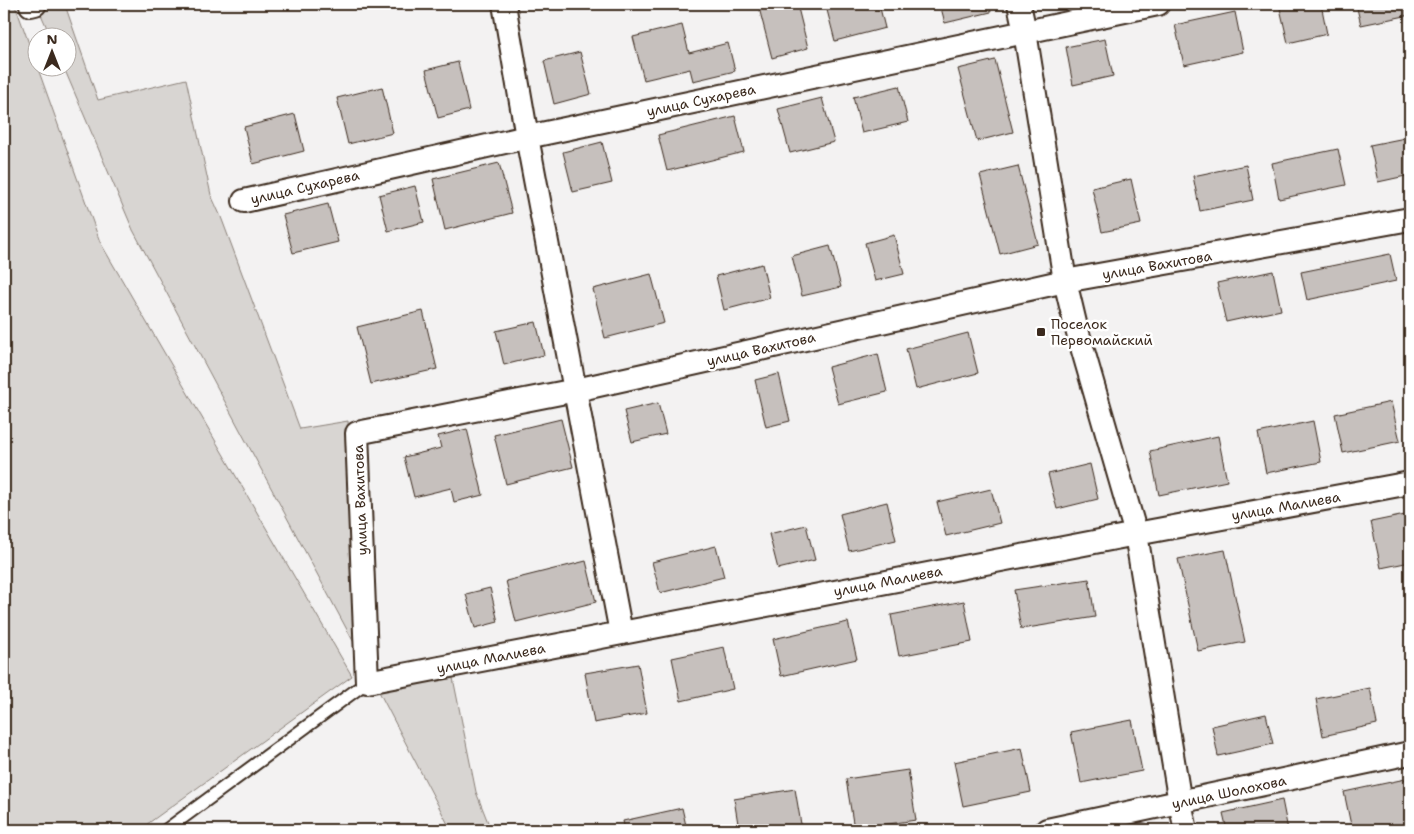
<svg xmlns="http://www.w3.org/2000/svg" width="1414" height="834" viewBox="0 0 1414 834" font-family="'Shantell Sans',sans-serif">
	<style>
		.green { fill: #d8d5d2; stroke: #8a8078 }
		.building { fill: #c6c0bd; stroke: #3b2a1e }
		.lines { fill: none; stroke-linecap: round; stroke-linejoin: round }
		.lane-casing { stroke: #3b2a1e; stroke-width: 15 }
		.street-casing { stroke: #3b2a1e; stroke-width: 26 }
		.lane { stroke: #fff; stroke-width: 11 }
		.street { stroke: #fff; stroke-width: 22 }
		.poi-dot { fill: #3b2a1e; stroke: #fff; stroke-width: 2 }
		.labels { text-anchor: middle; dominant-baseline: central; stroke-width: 5; stroke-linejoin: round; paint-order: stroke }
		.street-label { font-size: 14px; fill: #3b2a1e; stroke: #fff }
		.poi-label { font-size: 14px; fill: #3b2a1e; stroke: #fff; text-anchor: start }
	</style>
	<rect width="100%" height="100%" fill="#f3f2f2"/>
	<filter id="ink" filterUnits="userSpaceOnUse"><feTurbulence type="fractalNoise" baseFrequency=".02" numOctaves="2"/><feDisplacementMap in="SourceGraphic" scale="10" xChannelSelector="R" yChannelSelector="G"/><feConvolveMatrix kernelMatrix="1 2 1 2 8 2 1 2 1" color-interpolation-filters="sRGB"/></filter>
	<g filter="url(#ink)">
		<!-- green -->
		<path class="green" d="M 4,4 L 14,4 L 18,13 L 100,242 L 352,676 L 139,830 L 4,830 Z
			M 65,5 L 98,100 L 186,79 L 211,195 L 221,217 L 300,429 L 348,421 L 360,654 L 133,230 L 64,68 L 68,68 L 68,38 L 51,37 L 39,10 Z
			M 452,673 L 476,792 L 491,830 L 451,830 L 375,684 Z"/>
		<!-- building -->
		<path class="building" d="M 758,4 L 797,4 L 808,48 L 772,58 Z
			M 852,4 L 879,4 L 885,28 L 835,41 L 827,10 Z
			M 940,4 L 989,4 L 991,12 L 945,23 Z
			M 1279,4 L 1321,4 L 1327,34 L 1288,43 Z
			M 1356,4 L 1410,4 L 1410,15 L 1361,25 Z
			M 1235,12 L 1243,52 L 1184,65 L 1175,25 Z
			M 682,25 L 689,53 L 728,43 L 735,71 L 693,81 L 690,69 L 644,80 L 633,37 Z
			M 1105,39 L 1113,76 L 1073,85 L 1066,47 Z
			M 580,52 L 591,94 L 554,104 L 544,61 Z
			M 995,60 L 1013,132 L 977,141 L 958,69 Z
			M 458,62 L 469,110 L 438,118 L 426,70 Z
			M 899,86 L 908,122 L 862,133 L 853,97 Z
			M 382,87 L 393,133 L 348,144 L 337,98 Z
			M 822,98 L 834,142 L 790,153 L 778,109 Z
			M 295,114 L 304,151 L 253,164 L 244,127 Z
			M 735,116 L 744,152 L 667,171 L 658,135 Z
			M 1410,137 L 1410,175 L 1378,182 L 1370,145 Z
			M 602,142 L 612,183 L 573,192 L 563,152 Z
			M 1338,149 L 1346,185 L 1279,199 L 1272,163 Z
			M 499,163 L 512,213 L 445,230 L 433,179 Z
			M 1246,165 L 1253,200 L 1200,211 L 1193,176 Z
			M 1018,166 L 1038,244 L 1000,254 L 980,175 Z
			M 1131,179 L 1141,224 L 1102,232 L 1092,188 Z
			M 415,186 L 424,222 L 388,231 L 379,195 Z
			M 328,204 L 338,242 L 293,253 L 283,215 Z
			M 894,235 L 904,274 L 875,281 L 865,243 Z
			M 830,246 L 841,287 L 802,296 L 792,256 Z
			M 1390,254 L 1396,281 L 1307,300 L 1301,272 Z
			M 762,264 L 770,298 L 724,310 L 716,276 Z
			M 1273,271 L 1281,310 L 1226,322 L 1217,283 Z
			M 651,274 L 664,323 L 605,338 L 593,289 Z
			M 423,311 L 437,369 L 371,384 L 357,327 Z
			M 536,322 L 544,355 L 504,365 L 496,331 Z
			M 968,333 L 978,373 L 916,389 L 906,349 Z
			M 878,354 L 887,392 L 838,404 L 828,367 Z
			M 779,374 L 790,421 L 766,427 L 755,380 Z
			M 1391,402 L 1400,441 L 1343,453 L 1335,414 Z
			M 658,403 L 666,434 L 632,442 L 624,411 Z
			M 561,419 L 573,467 L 506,484 L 494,435 Z
			M 1313,421 L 1321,462 L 1266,473 L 1258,433 Z
			M 467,429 L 483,495 L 454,502 L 451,488 L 414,497 L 404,457 L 441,448 L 438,436 Z
			M 1218,436 L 1227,481 L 1159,495 L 1150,451 Z
			M 1090,464 L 1098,499 L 1057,509 L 1048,474 Z
			M 991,489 L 1000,523 L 946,536 L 937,502 Z
			M 887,502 L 896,540 L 849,551 L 840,514 Z
			M 1410,514 L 1410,562 L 1381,568 L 1371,522 Z
			M 806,525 L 815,560 L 778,569 L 769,534 Z
			M 716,546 L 724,577 L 660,593 L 652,562 Z
			M 1225,550 L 1245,642 L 1198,651 L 1178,559 Z
			M 586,561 L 596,602 L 516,622 L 506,581 Z
			M 1089,579 L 1095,617 L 1021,629 L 1014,590 Z
			M 1410,583 L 1410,605 L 1406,584 Z
			M 490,588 L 498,622 L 475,628 L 466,594 Z
			M 964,601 L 972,642 L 899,656 L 891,615 Z
			M 848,622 L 857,659 L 781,676 L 773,639 Z
			M 724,647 L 733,689 L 681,701 L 672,658 Z
			M 638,664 L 647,713 L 594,723 L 585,673 Z
			M 1370,688 L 1377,724 L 1323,736 L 1316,699 Z
			M 1266,714 L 1273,744 L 1218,756 L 1212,726 Z
			M 1132,720 L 1142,771 L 1081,783 L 1071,732 Z
			M 1022,748 L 1031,792 L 963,806 L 954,762 Z
			M 908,770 L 916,820 L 854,829 L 846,779 Z
			M 1410,778 L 1410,827 L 1393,830 L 1352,830 L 1344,792 Z
			M 795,789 L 802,830 L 739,830 L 734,799 Z
			M 1282,800 L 1288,830 L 1227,830 L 1223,813 Z
			M 682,808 L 687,830 L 625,830 L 623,821 Z"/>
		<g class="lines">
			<defs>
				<path id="lane" d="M 166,830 L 367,682"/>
				<path id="street" d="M 504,4 L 527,137 L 621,633
					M 1019,4 L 1025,32 L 1065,281 L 1075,323 L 1136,534 L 1180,803 L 1186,830
					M 31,5 L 35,4
					M 244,201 L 527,137 L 1158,4
					M 1410,219 L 1065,281 L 576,390 L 357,433 L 367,682 L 1136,534 L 1410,483
					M 1047,830 L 1410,753"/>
			</defs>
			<!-- lane casing -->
			<use href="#lane" class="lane-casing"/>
			<!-- street casing -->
			<use href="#street" class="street-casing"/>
			<!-- lane -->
			<use href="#lane" class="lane"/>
			<!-- street -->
			<use href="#street" class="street"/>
		</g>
	</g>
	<!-- markers -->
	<rect class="poi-dot" x="1036" y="327" width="10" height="10" rx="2.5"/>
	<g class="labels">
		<!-- street labels -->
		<g class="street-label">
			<text transform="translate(701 100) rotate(-12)">улица Сухарева</text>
			<text transform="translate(305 187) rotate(-13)">улица Сухарева</text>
			<text transform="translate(1157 265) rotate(-10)">улица Вахитова</text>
			<text transform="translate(761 349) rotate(-13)">улица Вахитова</text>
			<text transform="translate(360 500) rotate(-92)">улица Вахитова</text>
			<text transform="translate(1286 506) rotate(-10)">улица Малиева</text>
			<text transform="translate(888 581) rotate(-11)">улица Малиева</text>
			<text transform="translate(491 658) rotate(-11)">улица Малиева</text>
			<text transform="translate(1229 792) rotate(-12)">улица Шолохова</text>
		</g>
		<!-- poi labels -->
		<g class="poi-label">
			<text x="1051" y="324">Поселок<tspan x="1051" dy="16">Первомайский</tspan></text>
		</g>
	</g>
	<!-- margin -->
	<rect width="1414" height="834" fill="none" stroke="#fff" stroke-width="20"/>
	<rect x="10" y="10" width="1394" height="814" fill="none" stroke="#3b2a1e" stroke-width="2" filter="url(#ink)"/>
	<!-- north arrow -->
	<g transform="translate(52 52)"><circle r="24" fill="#ffffff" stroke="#b1aaa5"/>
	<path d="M0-4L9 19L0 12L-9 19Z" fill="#3b2a1e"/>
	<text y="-8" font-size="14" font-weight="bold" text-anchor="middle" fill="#3b2a1e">N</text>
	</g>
</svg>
